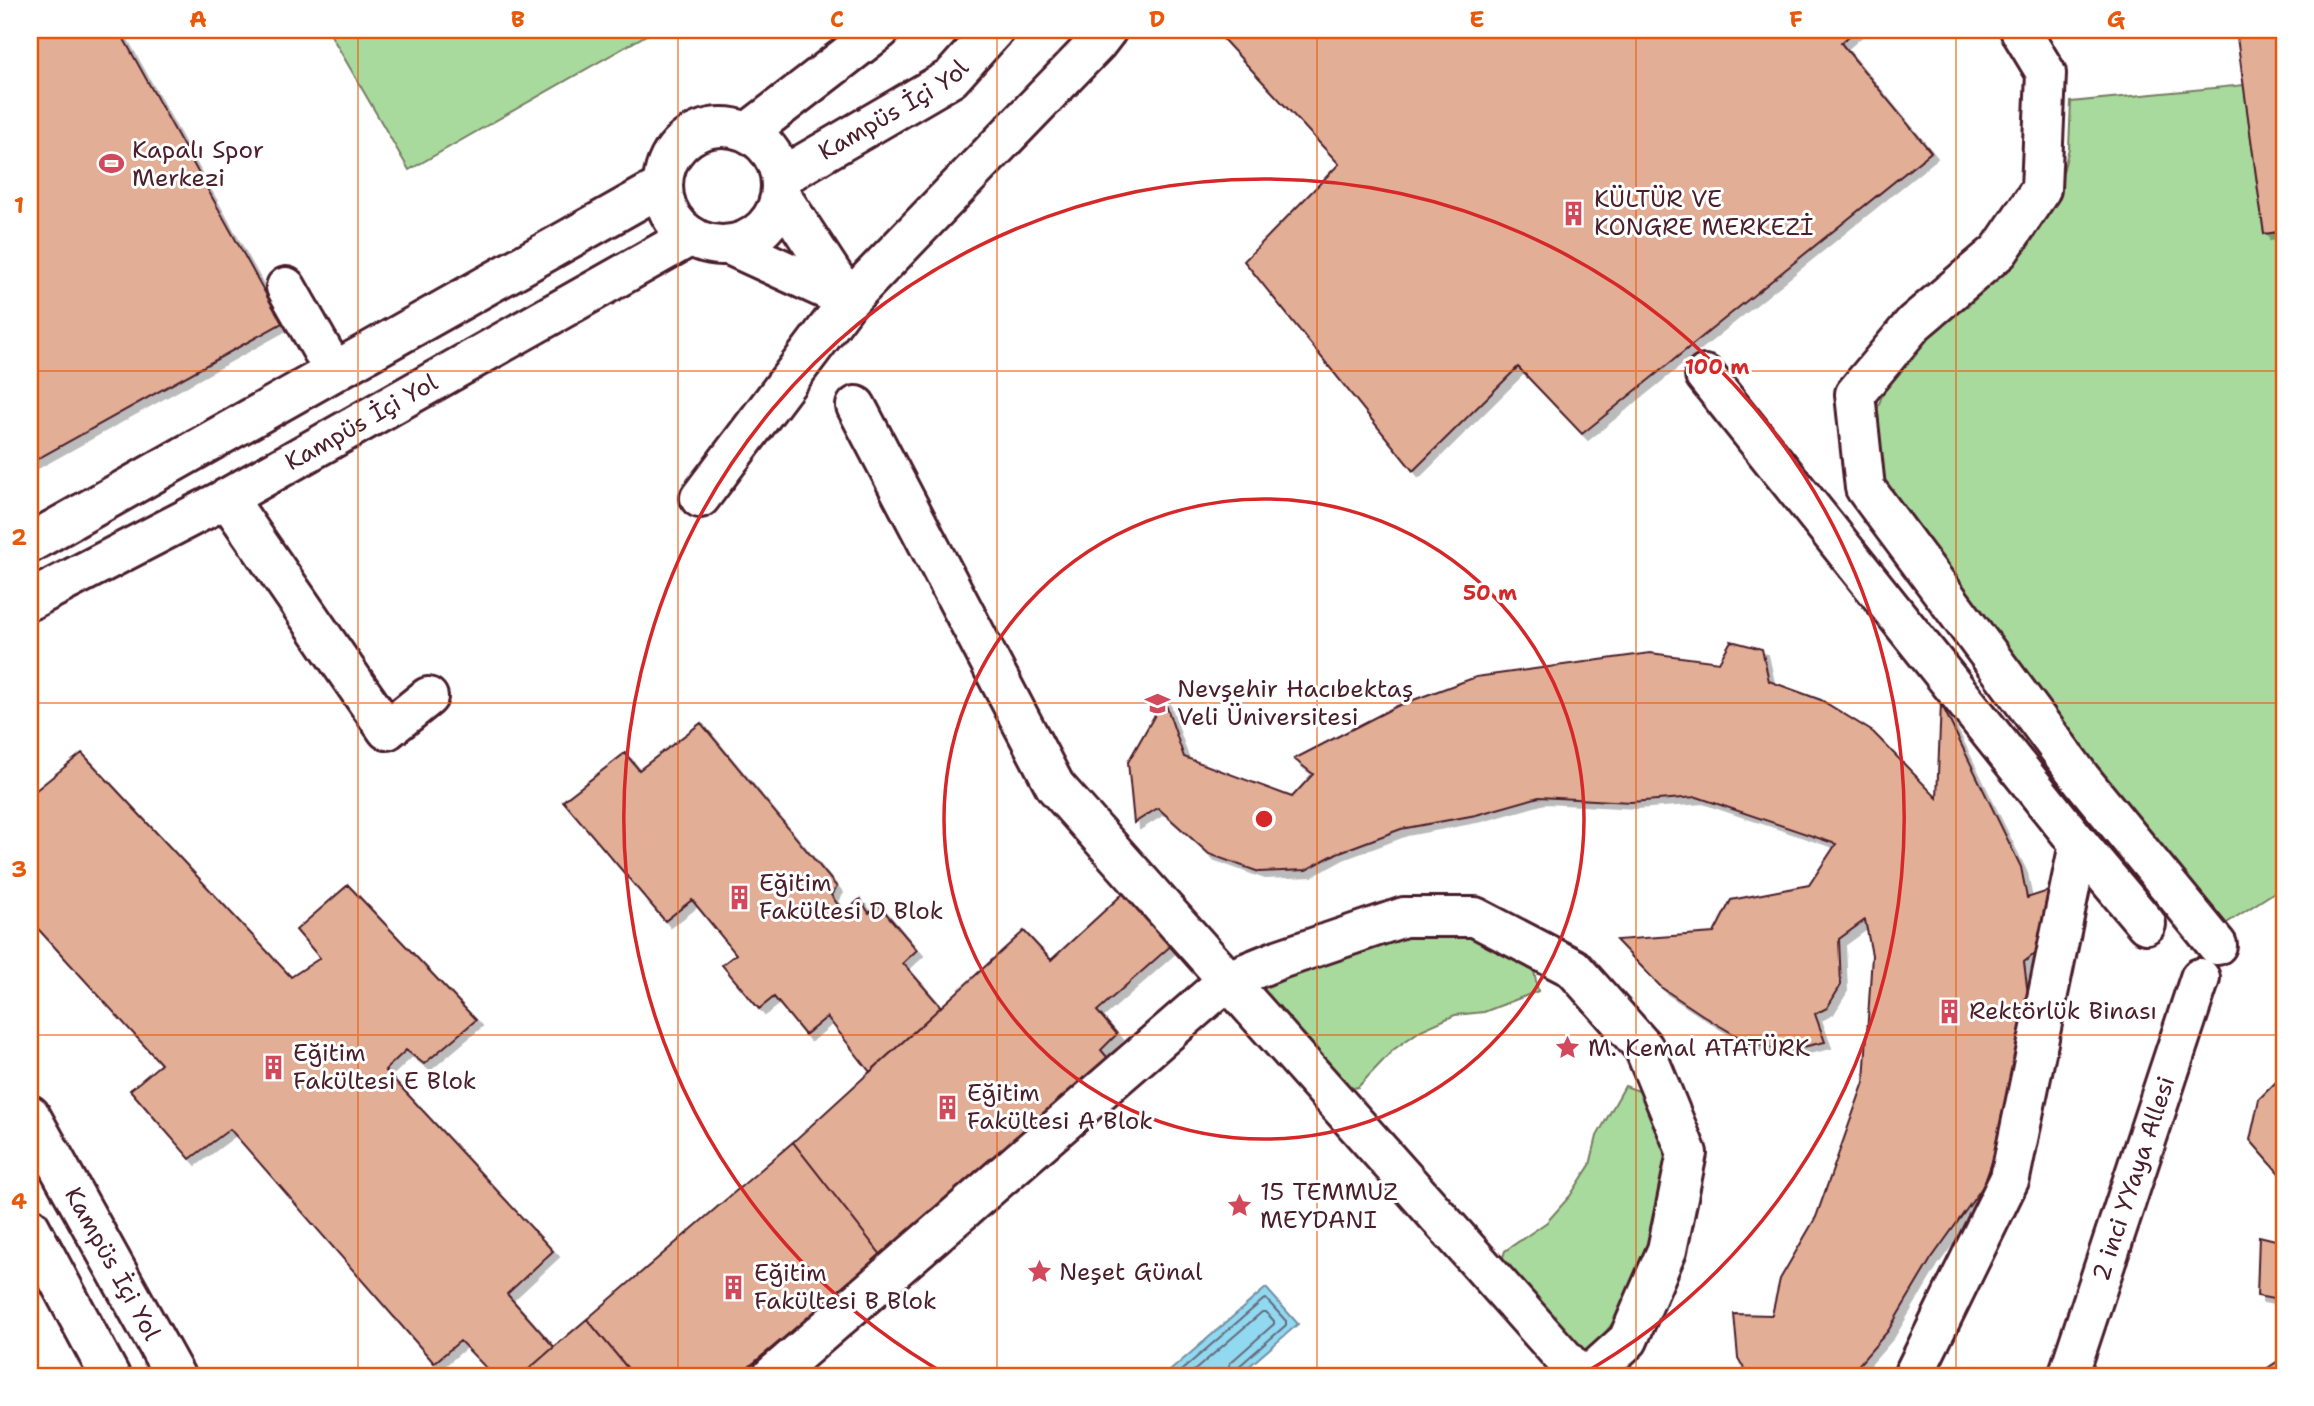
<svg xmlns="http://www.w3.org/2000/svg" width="2314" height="1406" viewBox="0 0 2314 1406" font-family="'Shantell Sans',sans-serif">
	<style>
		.green { fill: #a7da9c; stroke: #787c64; stroke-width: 2 }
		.water { fill: #90d9f1; stroke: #748fa2; stroke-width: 2 }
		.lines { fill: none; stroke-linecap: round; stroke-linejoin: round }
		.shore { stroke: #66697a; stroke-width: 2 }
		.building { fill: #e2ae95; stroke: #4a1f2b; stroke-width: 2; filter: url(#shadow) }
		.minor-casing { stroke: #4a1f2b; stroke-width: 44 }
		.minor { stroke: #fff; stroke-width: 38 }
		.grid { fill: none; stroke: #e8590c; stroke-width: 2; stroke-opacity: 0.55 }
		.ring { fill: none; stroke: #d62828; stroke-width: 3.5 }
		.labels { text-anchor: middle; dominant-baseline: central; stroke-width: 6; stroke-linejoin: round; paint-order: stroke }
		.street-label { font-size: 24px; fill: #4a1f2b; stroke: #fff }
		.poi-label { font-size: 24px; fill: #4a1f2b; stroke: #fff; text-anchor: start }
		.centre { fill: #d62828; stroke: #fff; stroke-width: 3.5 }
		.ring-label { font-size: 21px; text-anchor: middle; font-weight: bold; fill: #d62828; stroke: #fff; stroke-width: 6; stroke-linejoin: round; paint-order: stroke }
		.neatline { fill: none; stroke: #e8590c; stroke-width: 2.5 }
		.grid-label { font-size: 23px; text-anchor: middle; font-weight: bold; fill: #e8590c }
	</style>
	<defs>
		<filter id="shadow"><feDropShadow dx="6" dy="6" stdDeviation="0" flood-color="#0004"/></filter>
	</defs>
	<rect width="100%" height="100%" fill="#fff"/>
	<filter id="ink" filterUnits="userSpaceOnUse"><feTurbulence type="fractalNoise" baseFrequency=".0143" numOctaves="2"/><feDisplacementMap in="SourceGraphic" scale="14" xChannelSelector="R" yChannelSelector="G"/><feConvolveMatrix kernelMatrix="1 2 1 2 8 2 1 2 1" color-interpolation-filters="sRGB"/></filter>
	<g filter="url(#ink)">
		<!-- green -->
		<path class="green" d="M 328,30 L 655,30 L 409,170 Z
			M 2244,85 L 2264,234 L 2284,231 L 2284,886 L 2219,928 L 1879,492 L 1874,418 L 1890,373 L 1922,337 L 1969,305 L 2026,250 L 2055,204 L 2069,148 L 2071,102 Z
			M 1466,931 L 1532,961 L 1538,991 L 1484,1012 L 1455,1015 L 1421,1030 L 1393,1050 L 1358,1087 L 1343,1090 L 1257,1000 L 1267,985 L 1290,977 L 1318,962 L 1406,932 Z
			M 1625,1086 L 1653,1096 L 1668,1126 L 1673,1187 L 1624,1308 L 1605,1333 L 1594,1356 L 1578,1364 L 1500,1266 L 1505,1251 L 1547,1222 L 1570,1196 L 1590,1165 L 1597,1136 Z"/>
		<!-- water -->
		<path class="water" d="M 1266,1288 L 1298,1324 L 1238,1376 L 1164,1376 Z"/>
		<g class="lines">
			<!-- shore -->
			<path class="shore" d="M 1175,1376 L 1263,1300 L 1266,1299 L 1286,1321 L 1286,1325 L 1237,1368 L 1234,1376
				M 1188,1376 L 1262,1312 L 1266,1312 L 1274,1321 L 1274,1324 L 1230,1363 L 1226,1376"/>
		</g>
		<!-- building -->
		<path class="building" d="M 30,30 L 119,30 L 282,323 L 30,463 Z
			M 1234,30 L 1856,30 L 1841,43 L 1931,152 L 1582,434 L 1518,367 L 1413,471 L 1244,261 L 1339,164 L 1223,39 Z
			M 2236,30 L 2284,30 L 2284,231 L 2264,234 Z
			M 1731,641 L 1762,649 L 1769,681 L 1821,700 L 1873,732 L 1937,798 L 1941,703 L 2021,867 L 2027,898 L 2048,891 L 2053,940 L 2024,962 L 2029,1003 L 2009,1113 L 1984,1185 L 1931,1259 L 1888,1331 L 1849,1376 L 1748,1376 L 1738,1358 L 1734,1314 L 1772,1315 L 1780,1279 L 1816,1217 L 1864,1082 L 1872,955 L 1865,920 L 1839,939 L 1841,985 L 1827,1008 L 1815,1014 L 1825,1042 L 1785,1051 L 1749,1043 L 1713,1022 L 1662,988 L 1616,940 L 1714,933 L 1731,900 L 1809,885 L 1836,844 L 1697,797 L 1631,802 L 1539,797 L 1476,815 L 1401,829 L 1337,853 L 1306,870 L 1259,872 L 1209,854 L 1158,808 L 1134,823 L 1128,762 L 1164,699 L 1184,757 L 1292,797 L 1313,774 L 1294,759 L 1397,706 L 1476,677 L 1650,653 L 1719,662 Z
			M 701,723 L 837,887 L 831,895 L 844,913 L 860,899 L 869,913 L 879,905 L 917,950 L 903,963 L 941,1007 L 870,1072 L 827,1017 L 805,1035 L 774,997 L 759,1009 L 722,965 L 736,954 L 692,900 L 665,921 L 563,801 L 625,753 L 639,770 Z
			M 82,753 L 291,977 L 320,958 L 296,930 L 348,885 L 476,1020 L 424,1064 L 406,1050 L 385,1070 L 553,1251 L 507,1294 L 554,1347 L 521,1376 L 494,1376 L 460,1341 L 434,1363 L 230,1129 L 190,1159 L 130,1090 L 161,1064 L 30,920 L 30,795 Z
			M 1127,890 L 1174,943 L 1097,1011 L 1117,1034 L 1101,1050 L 1113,1064 L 882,1256 L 793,1142 L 1024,931 L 1051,960 Z
			M 2284,1074 L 2284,1179 L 2250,1140 L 2259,1099 Z
			M 793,1142 L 882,1256 L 738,1376 L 634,1376 L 587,1319 Z
			M 2259,1236 L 2284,1242 L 2284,1301 L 2257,1296 Z
			M 587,1319 L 634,1376 L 521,1376 L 554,1347 Z
			M 2284,1357 L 2284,1376 L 2256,1376 Z"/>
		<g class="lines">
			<defs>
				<g id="minor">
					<path d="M 2020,30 L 2046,73 L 2041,189 L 1999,251 L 1914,323 L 1855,394 L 1865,488 L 2082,780 L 2217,945"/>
					<circle cx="722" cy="186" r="59"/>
					<path d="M 748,132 L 880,30"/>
					<path id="s1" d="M 781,177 L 951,78 L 994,30"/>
					<path d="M 781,196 L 849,300"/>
					<path d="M 729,245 L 849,300"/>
					<path d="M 286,287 L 334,371"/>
					<path d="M 1705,375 L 2079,844 L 2010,1178 L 1913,1376"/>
					<path d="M 856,406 L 1055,786 L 1580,1376"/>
					<path d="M 227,498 L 387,730 L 428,697"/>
					<path d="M 700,498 L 849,300 L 1097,43 L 1107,30"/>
					<path d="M 30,543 L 663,186"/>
					<path id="s2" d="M 30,600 L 227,498 L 691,236"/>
					<path d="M 2079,844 L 2146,924"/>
					<path id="s3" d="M 30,1115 L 175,1376"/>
					<path d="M 30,1227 L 110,1376"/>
					<path d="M 772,1376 L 1228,980 L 1280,959 L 1404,917 L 1475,917 L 1573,968 L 1644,1048 L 1687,1153 L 1667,1250 L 1628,1340 L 1588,1376"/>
					<path id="s4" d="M 2068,1376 L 2200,978"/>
				</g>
			</defs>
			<!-- minor casing -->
			<use href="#minor" class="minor-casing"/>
			<!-- minor -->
			<use href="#minor" class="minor"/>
		</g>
	</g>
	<!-- grid -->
	<path class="grid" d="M 358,30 L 358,1376M 678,30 L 678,1376M 997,30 L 997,1376M 1317,30 L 1317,1376M 1636,30 L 1636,1376M 1956,30 L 1956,1376M 30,371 L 2284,371M 30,703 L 2284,703M 30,1035 L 2284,1035"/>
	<!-- distance rings -->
	<g class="ring">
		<circle cx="1264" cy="819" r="320"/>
		<path d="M949 1376A640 640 0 1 1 1579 1376"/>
	</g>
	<!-- icons -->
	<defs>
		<symbol id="stadium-bare" viewBox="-9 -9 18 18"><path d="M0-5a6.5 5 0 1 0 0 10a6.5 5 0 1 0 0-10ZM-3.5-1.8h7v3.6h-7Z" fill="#d1495b" stroke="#fff" stroke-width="2.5" paint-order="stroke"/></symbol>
		<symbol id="building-bare" viewBox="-9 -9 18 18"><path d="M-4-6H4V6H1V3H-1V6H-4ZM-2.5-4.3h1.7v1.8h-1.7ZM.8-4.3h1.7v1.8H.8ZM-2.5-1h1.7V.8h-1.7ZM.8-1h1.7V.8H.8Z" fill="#d1495b" stroke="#fff" stroke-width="2.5" paint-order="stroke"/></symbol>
		<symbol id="university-bare" viewBox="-9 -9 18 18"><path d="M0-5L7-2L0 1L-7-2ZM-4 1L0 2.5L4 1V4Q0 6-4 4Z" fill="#d1495b" stroke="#fff" stroke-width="2.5" paint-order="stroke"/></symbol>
		<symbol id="sight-bare" viewBox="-9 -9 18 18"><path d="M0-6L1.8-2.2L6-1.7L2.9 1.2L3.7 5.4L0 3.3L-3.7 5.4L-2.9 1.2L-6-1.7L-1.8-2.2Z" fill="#d1495b" stroke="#fff" stroke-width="2.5" paint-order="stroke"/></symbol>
	</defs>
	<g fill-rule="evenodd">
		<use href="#stadium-bare" x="94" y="146" width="35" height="35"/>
		<use href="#building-bare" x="1556" y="196" width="35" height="35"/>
		<use href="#university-bare" x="1140" y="686" width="35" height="35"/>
		<use href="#building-bare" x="722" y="880" width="35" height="35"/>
		<use href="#building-bare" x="1932" y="994" width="35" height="35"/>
		<use href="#sight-bare" x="1550" y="1030" width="35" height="35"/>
		<use href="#building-bare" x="256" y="1050" width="35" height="35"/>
		<use href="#building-bare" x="930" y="1090" width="35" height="35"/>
		<use href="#sight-bare" x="1222" y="1188" width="35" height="35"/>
		<use href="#sight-bare" x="1022" y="1254" width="35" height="35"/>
		<use href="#building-bare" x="716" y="1270" width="35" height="35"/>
	</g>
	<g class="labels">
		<!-- street labels -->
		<g class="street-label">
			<text stroke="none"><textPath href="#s1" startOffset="131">Kampüs İçi Yol</textPath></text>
			<text stroke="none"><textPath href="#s2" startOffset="376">Kampüs İçi Yol</textPath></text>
			<text stroke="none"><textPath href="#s4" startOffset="208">2 inci YYaya Allesi</textPath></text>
			<text stroke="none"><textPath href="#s3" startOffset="170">Kampüs İçi Yol</textPath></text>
		</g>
		<!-- poi labels -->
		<g class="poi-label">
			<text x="132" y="150">Kapalı Spor<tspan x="132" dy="28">Merkezi</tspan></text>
			<text x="1594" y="199">KÜLTÜR VE<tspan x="1594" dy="28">KONGRE MERKEZİ</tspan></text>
			<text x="1177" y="689">Nevşehir Hacıbektaş<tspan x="1177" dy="28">Veli Üniversitesi</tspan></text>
			<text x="759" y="883">Eğitim<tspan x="759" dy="28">Fakültesi D Blok</tspan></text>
			<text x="1969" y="1011">Rektörlük Binası</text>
			<text x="1588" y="1048">M. Kemal ATATÜRK</text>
			<text x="293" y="1053">Eğitim<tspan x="293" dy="28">Fakültesi E Blok</tspan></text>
			<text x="967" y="1093">Eğitim<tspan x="967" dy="28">Fakültesi A Blok</tspan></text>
			<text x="1260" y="1192">15 TEMMUZ<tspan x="1260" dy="28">MEYDANI</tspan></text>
			<text x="1059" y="1272">Neşet Günal</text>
			<text x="754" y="1273">Eğitim<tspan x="754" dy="28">Fakültesi B Blok</tspan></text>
		</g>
	</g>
	<circle cx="1264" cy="819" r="10" class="centre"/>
	<g class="ring-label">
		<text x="1717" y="374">100 m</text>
		<text x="1490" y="600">50 m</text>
	</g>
	<!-- margin -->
	<rect width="2314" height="1406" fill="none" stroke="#fff" stroke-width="77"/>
	<rect x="38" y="38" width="2238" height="1330" class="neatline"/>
	<g class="grid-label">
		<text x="198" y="27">A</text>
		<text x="518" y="27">B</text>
		<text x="837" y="27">C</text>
		<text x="1157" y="27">D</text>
		<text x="1477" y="27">E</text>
		<text x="1796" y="27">F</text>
		<text x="2116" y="27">G</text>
		<text x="19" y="213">1</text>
		<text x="19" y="545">2</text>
		<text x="19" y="877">3</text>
		<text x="19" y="1209">4</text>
	</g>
</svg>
